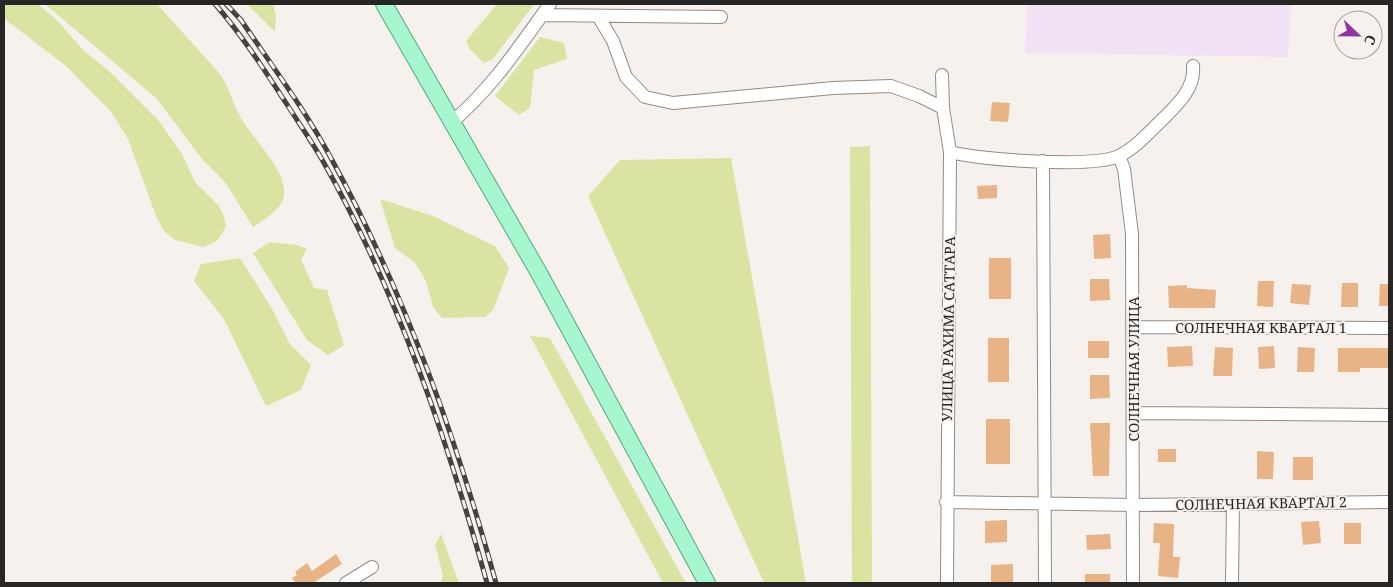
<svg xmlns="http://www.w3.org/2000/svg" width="1393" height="587" viewBox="0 0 1393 587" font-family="'Noto Serif',serif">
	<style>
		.industrial { fill: #f1e2f5 }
		.green { fill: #dbe3a2 }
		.building { fill: #e7b387 }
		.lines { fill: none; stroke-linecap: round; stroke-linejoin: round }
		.minor-casing { stroke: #918c89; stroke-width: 14 }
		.major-casing { stroke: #54a97f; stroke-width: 18 }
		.minor { stroke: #fff; stroke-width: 12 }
		.major { stroke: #a6f6d0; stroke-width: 16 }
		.rail-casing { stroke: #454241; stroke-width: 5 }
		.rail { stroke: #f6f1ed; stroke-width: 3; stroke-dasharray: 9; stroke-linecap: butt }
		.labels { text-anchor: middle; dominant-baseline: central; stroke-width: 4; stroke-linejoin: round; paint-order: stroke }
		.street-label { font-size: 14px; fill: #282625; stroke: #f6f1ed }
	</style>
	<rect width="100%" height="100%" fill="#f6f1ed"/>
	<!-- industrial -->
	<path class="industrial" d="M 1027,4 L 1291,4 L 1288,57 L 1025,53 Z"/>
	<!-- green -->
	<path class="green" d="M 4,4 L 38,4 L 57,20 L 84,51 L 107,69 L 159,121 L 182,154 L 195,182 L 219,206 L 224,216 L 226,227 L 217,241 L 203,247 L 175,240 L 164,231 L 156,216 L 128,139 L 112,113 L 66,66 L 6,20 L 4,17 Z
		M 45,4 L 157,4 L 220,74 C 229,87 232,102 240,116 C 251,138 287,169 284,195 C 283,209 263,220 253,227 L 225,182 L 202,159 L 157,99 Z
		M 247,4 L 273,4 L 276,16 L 275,32 Z
		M 497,4 L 534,4 L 493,59 L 484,63 L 469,48 L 466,41 Z
		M 540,37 L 564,43 L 567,59 L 534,70 L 530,108 L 519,115 L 495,96 Z
		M 870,146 L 872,583 L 852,583 L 850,147 Z
		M 731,158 L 806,583 L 764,583 L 588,196 L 620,160 Z
		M 380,199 L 433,216 L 495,246 L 509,268 L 493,310 L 485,317 L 442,318 L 433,307 L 426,281 L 415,263 L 395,248 Z
		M 270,242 L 297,245 L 307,249 L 301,260 L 314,288 L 327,290 L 344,345 L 328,355 L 307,340 L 253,253 Z
		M 240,258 L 271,307 L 290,344 L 311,365 L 301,390 L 266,406 L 224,319 L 194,281 L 201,264 Z
		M 530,336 L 550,338 L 686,583 L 663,583 Z
		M 441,534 L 459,583 L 441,583 L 443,575 L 435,545 Z"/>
	<!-- building -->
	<path class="building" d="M 992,102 L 1010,103 L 1008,122 L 990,121 Z
		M 997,185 L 997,198 L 978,199 L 977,186 Z
		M 1110,234 L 1111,258 L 1094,259 L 1093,235 Z
		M 989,258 L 1011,258 L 1011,299 L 989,299 Z
		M 1090,279 L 1109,279 L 1110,300 L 1090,301 Z
		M 1258,281 L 1274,281 L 1273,307 L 1257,306 Z
		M 1342,283 L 1358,283 L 1358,307 L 1341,307 Z
		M 1292,284 L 1311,285 L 1309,305 L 1290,303 Z
		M 1380,284 L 1389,284 L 1389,306 L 1379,306 Z
		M 1187,285 L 1187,288 L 1216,290 L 1215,308 L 1169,308 L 1168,286 Z
		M 988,338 L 1009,338 L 1009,382 L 988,382 Z
		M 1088,341 L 1109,341 L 1109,358 L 1088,358 Z
		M 1192,346 L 1193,366 L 1168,367 L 1167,347 Z
		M 1274,346 L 1275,368 L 1259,369 L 1258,347 Z
		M 1215,347 L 1233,348 L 1232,376 L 1213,376 Z
		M 1298,347 L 1315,348 L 1314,372 L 1297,372 Z
		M 1338,348 L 1389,348 L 1389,368 L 1360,368 L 1360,372 L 1338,372 Z
		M 1090,375 L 1109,375 L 1110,398 L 1090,399 Z
		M 986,419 L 1010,419 L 1010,464 L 986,464 Z
		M 1090,423 L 1110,423 L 1109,476 L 1093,476 Z
		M 1158,449 L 1176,449 L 1176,462 L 1158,462 Z
		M 1257,451 L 1274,452 L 1273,479 L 1257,479 Z
		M 1293,457 L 1313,457 L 1313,480 L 1293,480 Z
		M 1007,520 L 1007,542 L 985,543 L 985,521 Z
		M 1319,521 L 1321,543 L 1303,545 L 1301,522 Z
		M 1154,523 L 1174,524 L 1173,557 L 1180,557 L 1178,578 L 1158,576 L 1160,543 L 1153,543 Z
		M 1344,523 L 1361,523 L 1361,544 L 1344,544 Z
		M 1110,534 L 1111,549 L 1087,550 L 1086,535 Z
		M 336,554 L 342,564 L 313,583 L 296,583 L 292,578 L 297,575 L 295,572 L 307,563 L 312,571 Z
		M 1013,564 L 1013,583 L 991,583 L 991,565 Z
		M 1085,574 L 1110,574 L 1110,583 L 1085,583 Z"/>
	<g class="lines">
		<defs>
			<path id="minor" d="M 542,15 L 721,17
				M 598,16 L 613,41 L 626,77 L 645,97 L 673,103 L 833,88 L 891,86 L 919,96 L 943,108
				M 942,75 L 943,108 L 950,152 L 947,583
				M 451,123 C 493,87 518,48 550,4
				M 950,152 C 980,160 1093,168 1119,156 C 1137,147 1151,130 1165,117 C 1180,102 1195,87 1193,66
				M 1119,156 L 1124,169 L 1132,234 L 1133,583
				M 1043,161 L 1045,583
				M 1133,327 L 1389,328
				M 1134,413 L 1389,415
				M 946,502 L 1134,505 L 1389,502
				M 346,583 L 372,567
				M 1232,583 L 1233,504"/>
			<path id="major" d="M 384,4 L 539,273 L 707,583"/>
		</defs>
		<!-- minor casing -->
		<use href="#minor" class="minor-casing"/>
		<!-- major casing -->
		<use href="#major" class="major-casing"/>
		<!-- minor -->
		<use href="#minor" class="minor"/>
		<!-- major -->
		<use href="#major" class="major"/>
		<defs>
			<path id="rail" d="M 215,4 C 242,35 265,71 288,106 C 300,125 313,143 324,163 C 398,294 447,439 487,583
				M 226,4 L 241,20 C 272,66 306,111 332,160 C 405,293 456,437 496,583"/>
		</defs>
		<!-- rail casing -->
		<use href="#rail" class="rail-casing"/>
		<!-- rail -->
		<use href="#rail" class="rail"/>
	</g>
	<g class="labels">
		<!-- street labels -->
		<g class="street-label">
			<text x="1261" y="327">СОЛНЕЧНАЯ КВАРТАЛ 1</text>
			<text transform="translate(948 329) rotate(-89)">УЛИЦА РАХИМА САТТАРА</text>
			<text transform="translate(1133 369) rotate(-90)">СОЛНЕЧНАЯ УЛИЦА</text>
			<text transform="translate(1261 503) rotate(-1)">СОЛНЕЧНАЯ КВАРТАЛ 2</text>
		</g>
	</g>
	<!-- border -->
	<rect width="1393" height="587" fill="none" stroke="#282625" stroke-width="10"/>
	<!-- north arrow -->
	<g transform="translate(1358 35) rotate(112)"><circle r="24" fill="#f6f1ed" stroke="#a4a09d"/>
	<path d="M0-4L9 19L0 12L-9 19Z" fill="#8d36a2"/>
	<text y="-8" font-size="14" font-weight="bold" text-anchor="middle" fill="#282625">С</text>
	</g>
</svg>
